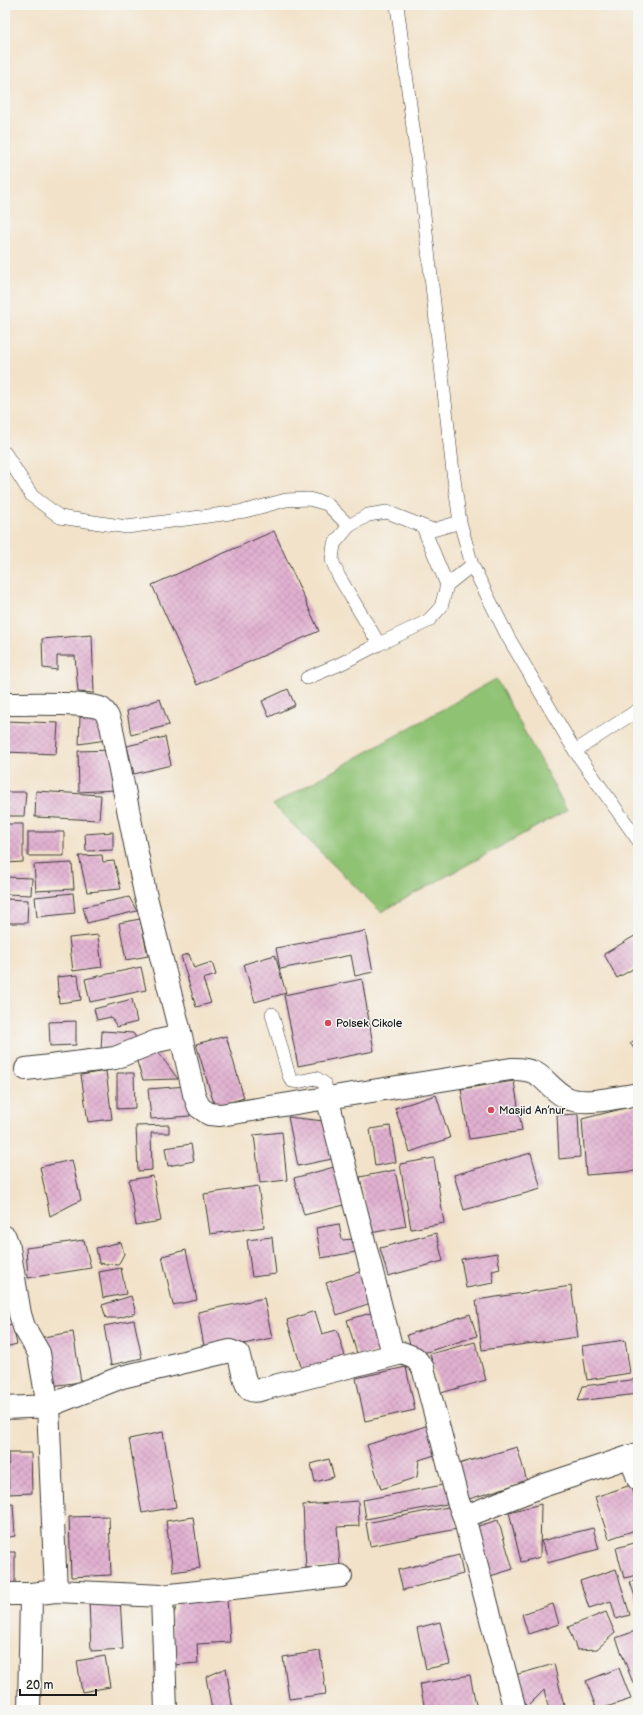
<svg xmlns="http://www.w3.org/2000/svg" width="643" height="1715" viewBox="0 0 643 1715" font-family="'Balsamiq Sans',sans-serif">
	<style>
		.grass { fill: #8fc273; stroke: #566f48 }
		.building { fill: url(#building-cross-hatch) }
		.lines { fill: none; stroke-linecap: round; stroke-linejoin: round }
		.service-casing { stroke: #3c3a36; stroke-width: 14 }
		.minor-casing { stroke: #3c3a36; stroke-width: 24 }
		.service { stroke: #fff; stroke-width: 13 }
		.minor { stroke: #fff; stroke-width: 22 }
		.poi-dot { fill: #d1495b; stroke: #f6f6f2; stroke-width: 1.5 }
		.labels { text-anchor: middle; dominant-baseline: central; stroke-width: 3; stroke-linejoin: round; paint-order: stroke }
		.poi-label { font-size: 11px; fill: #1c1c1c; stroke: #f6f6f2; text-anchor: start }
	</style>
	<defs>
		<pattern id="building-cross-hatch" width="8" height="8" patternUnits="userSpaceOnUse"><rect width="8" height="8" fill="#e1b0d0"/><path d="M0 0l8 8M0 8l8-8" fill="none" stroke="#c097b2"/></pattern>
	</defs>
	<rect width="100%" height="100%" fill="#f6f6f2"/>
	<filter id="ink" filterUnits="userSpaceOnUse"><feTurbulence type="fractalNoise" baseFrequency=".025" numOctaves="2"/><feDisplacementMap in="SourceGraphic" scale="8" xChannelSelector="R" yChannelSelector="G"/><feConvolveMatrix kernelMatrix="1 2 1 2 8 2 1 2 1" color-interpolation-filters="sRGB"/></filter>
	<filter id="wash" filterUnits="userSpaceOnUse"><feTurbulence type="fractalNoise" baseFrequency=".012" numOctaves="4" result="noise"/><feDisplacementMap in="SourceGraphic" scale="16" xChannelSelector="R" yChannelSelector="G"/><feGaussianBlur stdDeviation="0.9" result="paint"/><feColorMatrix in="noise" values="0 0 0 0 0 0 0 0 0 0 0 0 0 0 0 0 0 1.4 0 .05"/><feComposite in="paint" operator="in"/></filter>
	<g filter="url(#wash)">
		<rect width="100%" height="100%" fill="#f2e2c9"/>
		<!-- grass -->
		<path class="grass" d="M 496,679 L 567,810 L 381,912 L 273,805 Z"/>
		<g id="blocks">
			<!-- building -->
			<path class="building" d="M 274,531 L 319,631 L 197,685 L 152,585 Z
				M 92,635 L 94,693 L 78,692 L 75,656 L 57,656 L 57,670 L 43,668 L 42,639 Z
				M 288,689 L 295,705 L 269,717 L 262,701 Z
				M 160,699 L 169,725 L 131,735 L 127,711 Z
				M 103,716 L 106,740 L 79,744 L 80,717 Z
				M 5,721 L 58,723 L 56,754 L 5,752 Z
				M 165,737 L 171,765 L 134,774 L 127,746 Z
				M 114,750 L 115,790 L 79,792 L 78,751 Z
				M 36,791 L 101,795 L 99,820 L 35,817 Z
				M 5,792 L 26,792 L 24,816 L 5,816 Z
				M 5,824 L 23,824 L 23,862 L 5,863 Z
				M 28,832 L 64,832 L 64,856 L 28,856 Z
				M 113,832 L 113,850 L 86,851 L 85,834 Z
				M 102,855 L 103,862 L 114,861 L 121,889 L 87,892 L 79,856 Z
				M 72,863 L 74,889 L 36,891 L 34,865 Z
				M 5,877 L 32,878 L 31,895 L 5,894 Z
				M 73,893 L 75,913 L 37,917 L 35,897 Z
				M 129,897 L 137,911 L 87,923 L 83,907 Z
				M 5,899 L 28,900 L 27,923 L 5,923 Z
				M 140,919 L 148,956 L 126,960 L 119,923 Z
				M 365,931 L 373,972 L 355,976 L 351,955 L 280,969 L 276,948 Z
				M 638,934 L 638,966 L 617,978 L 604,954 Z
				M 98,935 L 102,967 L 73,971 L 69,938 Z
				M 189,954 L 194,968 L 212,962 L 216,975 L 203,979 L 211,1003 L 196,1007 L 181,956 Z
				M 275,955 L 286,993 L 255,1002 L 244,964 Z
				M 141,967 L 146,990 L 90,1002 L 85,979 Z
				M 78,975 L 81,1000 L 59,1003 L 57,977 Z
				M 362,979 L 374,1051 L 298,1066 L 284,995 Z
				M 132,999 L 137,1022 L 117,1027 L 111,1017 L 97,1020 L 94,1009 Z
				M 76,1021 L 76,1045 L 50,1046 L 49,1022 Z
				M 102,1031 L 133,1033 L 139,1042 L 101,1052 Z
				M 226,1036 L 244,1098 L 215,1107 L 196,1044 Z
				M 638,1038 L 638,1054 L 630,1043 Z
				M 158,1052 L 178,1079 L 143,1080 L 136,1059 Z
				M 106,1071 L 112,1119 L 88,1122 L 81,1075 Z
				M 117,1073 L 134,1073 L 135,1108 L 117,1109 Z
				M 514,1081 L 522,1131 L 469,1139 L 461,1089 Z
				M 187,1086 L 190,1116 L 151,1119 L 148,1089 Z
				M 436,1095 L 450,1138 L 410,1152 L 395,1108 Z
				M 637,1105 L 638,1171 L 586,1175 L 582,1119 Z
				M 578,1114 L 580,1157 L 559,1159 L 557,1115 Z
				M 288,1117 L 324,1121 L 332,1159 L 298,1166 Z
				M 169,1125 L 169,1133 L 151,1133 L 152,1170 L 138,1171 L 136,1126 Z
				M 390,1126 L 396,1162 L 375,1166 L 370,1129 Z
				M 282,1132 L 287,1180 L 260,1183 L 254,1135 Z
				M 191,1144 L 194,1161 L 168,1166 L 165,1148 Z
				M 531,1153 L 541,1189 L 464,1210 L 454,1175 Z
				M 434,1158 L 444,1223 L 411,1229 L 400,1164 Z
				M 72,1160 L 81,1200 L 50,1216 L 40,1167 Z
				M 334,1167 L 344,1205 L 304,1215 L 294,1178 Z
				M 395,1170 L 406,1226 L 371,1233 L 360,1177 Z
				M 153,1176 L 161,1221 L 136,1225 L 129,1180 Z
				M 258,1186 L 264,1227 L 210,1234 L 204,1194 Z
				M 339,1224 L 342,1240 L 354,1239 L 356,1252 L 321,1258 L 316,1228 Z
				M 436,1233 L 443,1261 L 388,1276 L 380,1248 Z
				M 272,1237 L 276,1274 L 252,1277 L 247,1240 Z
				M 84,1240 L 91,1268 L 28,1278 L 26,1248 Z
				M 121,1242 L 124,1254 L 118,1265 L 99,1263 L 96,1248 Z
				M 186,1250 L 197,1300 L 173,1305 L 162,1256 Z
				M 497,1253 L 500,1269 L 492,1271 L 494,1283 L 466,1288 L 461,1259 Z
				M 121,1268 L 126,1294 L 103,1298 L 99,1272 Z
				M 365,1270 L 376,1301 L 337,1315 L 326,1283 Z
				M 571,1286 L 578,1337 L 482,1350 L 476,1300 Z
				M 131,1296 L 136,1313 L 119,1318 L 106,1318 L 102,1305 Z
				M 264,1298 L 272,1338 L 205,1352 L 198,1312 Z
				M 315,1311 L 322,1334 L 337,1330 L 345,1356 L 302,1370 L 287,1320 Z
				M 374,1312 L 385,1349 L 358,1357 L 347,1320 Z
				M 470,1314 L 477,1336 L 414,1356 L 407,1335 Z
				M 134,1320 L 142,1358 L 111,1365 L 104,1326 Z
				M 12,1324 L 17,1344 L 5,1347 L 5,1326 Z
				M 73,1332 L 81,1382 L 51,1386 L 43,1337 Z
				M 625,1340 L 630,1373 L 587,1380 L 582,1346 Z
				M 475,1342 L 486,1380 L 441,1393 L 430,1354 Z
				M 406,1367 L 415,1410 L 365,1421 L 356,1378 Z
				M 638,1379 L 638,1394 L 578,1401 L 583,1386 Z
				M 429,1425 L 438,1454 L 419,1460 L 417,1477 L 381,1489 L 367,1445 Z
				M 163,1432 L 176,1507 L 142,1513 L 129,1439 Z
				M 517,1447 L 527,1481 L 466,1500 L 455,1465 Z
				M 8,1453 L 31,1453 L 32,1493 L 9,1494 Z
				M 329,1459 L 334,1477 L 315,1482 L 311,1464 Z
				M 448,1484 L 452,1503 L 366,1519 L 363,1500 Z
				M 631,1485 L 638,1505 L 638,1529 L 609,1539 L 595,1497 Z
				M 358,1501 L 359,1526 L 337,1527 L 340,1566 L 306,1568 L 303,1505 Z
				M 13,1504 L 15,1536 L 5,1538 L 5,1505 Z
				M 541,1504 L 540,1557 L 521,1562 L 509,1512 Z
				M 453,1506 L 457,1529 L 370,1546 L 366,1523 Z
				M 109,1516 L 111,1575 L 71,1577 L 69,1517 Z
				M 193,1517 L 200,1568 L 173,1572 L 166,1521 Z
				M 498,1520 L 513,1569 L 487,1577 L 472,1528 Z
				M 593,1528 L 599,1549 L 547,1563 L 546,1553 L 541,1541 Z
				M 638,1542 L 638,1575 L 624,1578 L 616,1548 Z
				M 5,1552 L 15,1552 L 15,1591 L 5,1591 Z
				M 459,1555 L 463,1574 L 403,1590 L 398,1570 Z
				M 616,1569 L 630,1615 L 616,1619 L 611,1601 L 589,1608 L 580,1581 Z
				M 638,1580 L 638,1605 L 630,1582 Z
				M 120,1598 L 123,1649 L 91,1651 L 89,1600 Z
				M 227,1598 L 230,1642 L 197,1644 L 198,1663 L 174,1665 L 171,1620 L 179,1601 Z
				M 553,1604 L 559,1624 L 528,1634 L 522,1614 Z
				M 606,1612 L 615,1633 L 597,1649 L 577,1650 L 568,1627 Z
				M 440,1622 L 450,1664 L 426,1669 L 417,1628 Z
				M 638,1630 L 638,1682 L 633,1683 L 616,1638 Z
				M 320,1651 L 326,1694 L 289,1699 L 283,1657 Z
				M 105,1656 L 110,1687 L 82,1692 L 77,1661 Z
				M 554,1664 L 565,1710 L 549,1710 L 544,1690 L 524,1710 L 515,1675 Z
				M 226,1668 L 233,1710 L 212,1710 L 206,1677 Z
				M 619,1668 L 631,1699 L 597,1710 L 586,1681 Z
				M 470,1675 L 477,1710 L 425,1710 L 420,1684 Z"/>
		</g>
	</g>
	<g filter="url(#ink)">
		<use href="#blocks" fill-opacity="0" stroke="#3c3a36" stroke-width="1"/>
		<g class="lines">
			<defs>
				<path id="service" d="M 397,5 L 422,197 L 453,472 L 460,522 L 472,565 L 508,637 L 575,751 L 638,840
					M 5,453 L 32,496 L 60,517 L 127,527 L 245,511 L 286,500 L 309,499 L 327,504 L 349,526
					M 460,522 L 433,530 L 387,512 L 368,515 L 349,526 L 334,544 L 332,560 L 338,575 L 379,644 L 428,621 L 441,607 L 447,585 L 472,565
					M 423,527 L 447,585
					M 307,678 L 340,664 L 379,644
					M 575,751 L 638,710
					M 272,1014 L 289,1076 L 292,1081 L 297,1082 L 316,1078 L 325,1084 L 327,1097"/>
				<path id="minor" d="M 5,704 C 23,704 90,702 102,709 C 107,713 109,719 111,725 L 145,893 L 181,1036 L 194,1094 L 199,1107 L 209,1114 L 220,1115 L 511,1069 C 546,1068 542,1085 567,1098 C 584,1106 619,1097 638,1094
					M 26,1069 L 115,1058 L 157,1041 L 181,1036
					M 327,1097 L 393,1354
					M 5,1237 L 9,1248 L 20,1314 L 24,1327 L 39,1353 L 48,1406 L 56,1591
					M 5,1408 L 48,1406 L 122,1377 L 230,1351 L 238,1354 C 242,1362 243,1385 251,1390 C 254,1392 260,1390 263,1389 L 402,1353 L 415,1358 L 423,1368 L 458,1501 L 464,1517 L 542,1486 L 638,1454
					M 631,1456 L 638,1479
					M 464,1517 L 515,1710
					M 5,1594 L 31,1594 L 56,1591 L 162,1596 L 341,1576
					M 162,1596 L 166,1710
					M 29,1710 L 31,1594"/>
			</defs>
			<!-- service casing -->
			<use href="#service" class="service-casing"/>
			<!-- minor casing -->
			<use href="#minor" class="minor-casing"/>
			<!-- service -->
			<use href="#service" class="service"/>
			<!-- minor -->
			<use href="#minor" class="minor"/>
		</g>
	</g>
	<!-- markers -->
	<g class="poi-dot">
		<circle cx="328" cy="1023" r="4"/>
		<circle cx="491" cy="1110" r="4"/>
	</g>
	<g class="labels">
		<!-- poi labels -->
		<g class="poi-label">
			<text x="336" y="1023">Polsek Cikole</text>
			<text x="499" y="1110">Masjid An’nur</text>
		</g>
	</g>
	<!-- margin -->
	<rect width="643" height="1715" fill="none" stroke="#f6f6f2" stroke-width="20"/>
	<!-- scale -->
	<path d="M20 1689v6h76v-6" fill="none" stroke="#1c1c1c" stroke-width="2"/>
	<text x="26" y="1689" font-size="12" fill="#1c1c1c" stroke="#f6f6f2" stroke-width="3" paint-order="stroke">20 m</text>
</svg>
